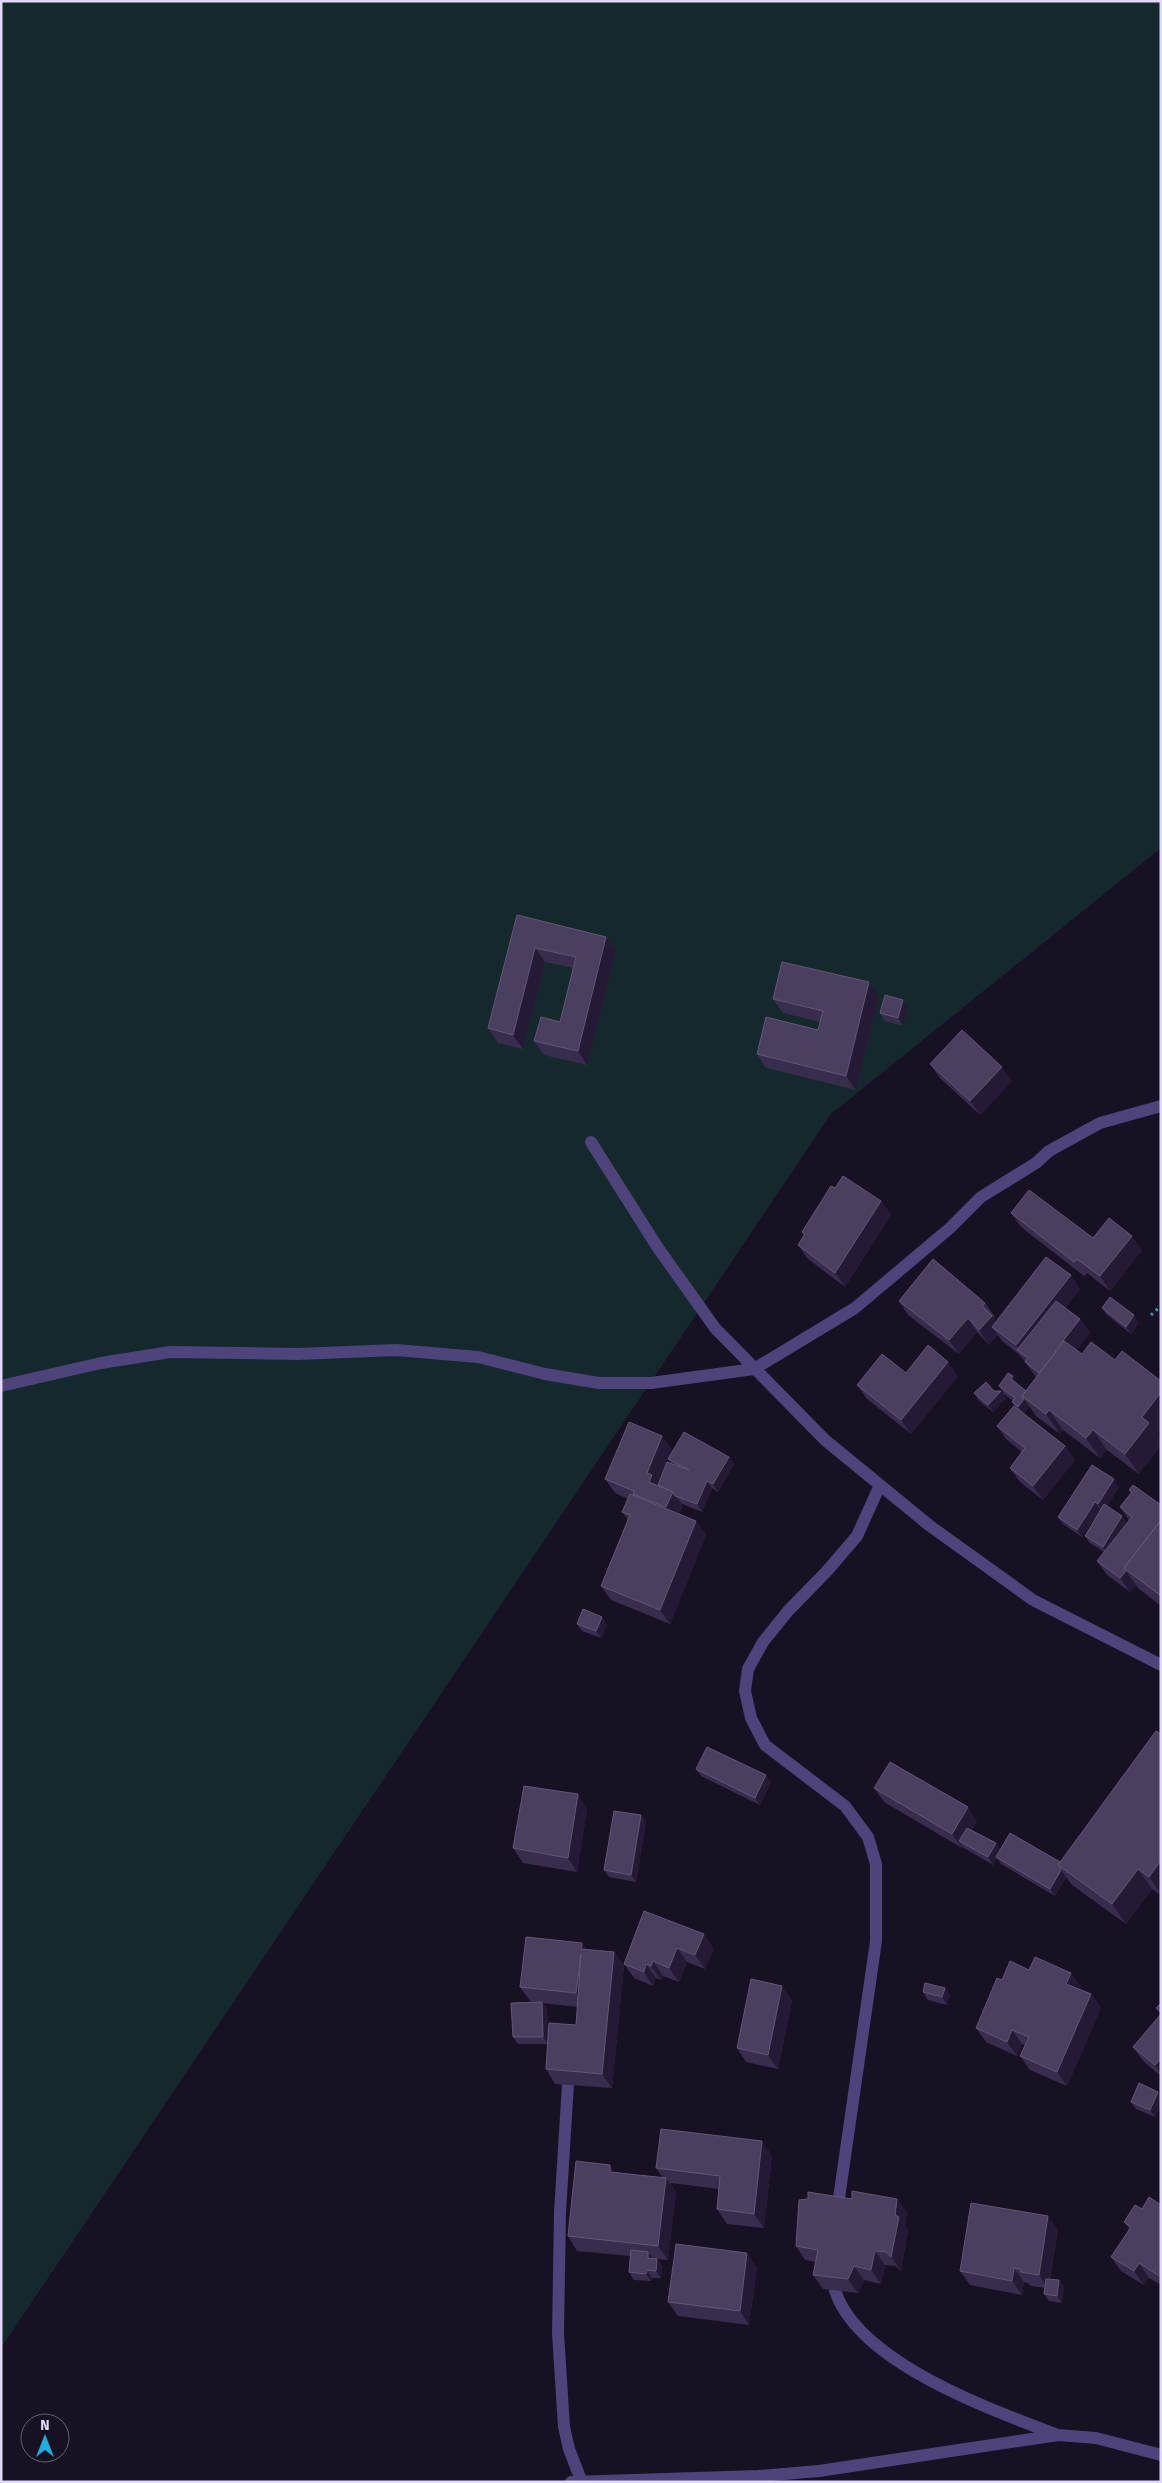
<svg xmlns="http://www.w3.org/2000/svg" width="1162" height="2483" viewBox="0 0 1162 2483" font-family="'Fira Sans',sans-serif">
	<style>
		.green { fill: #15292c }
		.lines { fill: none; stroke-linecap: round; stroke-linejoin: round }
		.path { stroke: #3f9ca7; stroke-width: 3; stroke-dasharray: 2.5 4; stroke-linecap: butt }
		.minor { stroke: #4e437b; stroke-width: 12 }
		.wall { fill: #392d4e; fill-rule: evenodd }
		.shaded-wall { fill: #241a35 }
		.building { fill: #4b3f60; stroke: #635778 }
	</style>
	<rect width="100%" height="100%" fill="#171123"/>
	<!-- green -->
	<path class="green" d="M 1,1 L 1161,1 L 1161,848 L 831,1114 L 1,2348 Z"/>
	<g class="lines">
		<!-- path -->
		<path class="path" d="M 1151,1315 L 1161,1306"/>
		<!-- minor -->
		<path class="minor" d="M 591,1142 L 658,1248 L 715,1328 L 825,1440 L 930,1526 L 1033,1600 L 1161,1665
			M 1,1386 L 101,1363 L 170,1352 L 298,1354 L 396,1350 L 478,1357 L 545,1374 L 599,1383 L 651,1383 L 754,1369 L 855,1308 L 950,1228 L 981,1197 L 1036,1163 L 1049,1151 L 1100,1123 L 1161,1106
			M 569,2068 L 560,2212 L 558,2333 L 564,2427 L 569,2449 L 581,2480
			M 837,2212 L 876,1941 L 876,1864 L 868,1837 L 845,1806 L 765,1745 L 751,1718 L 745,1691 L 748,1669 L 763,1642 L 788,1611 L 827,1571 L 857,1536 L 880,1485
			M 832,2274 C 837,2356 992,2410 1058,2435
			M 571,2482 L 758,2476 L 819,2471 L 1058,2435 L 1096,2438 L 1161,2455"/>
	</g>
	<!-- wall -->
	<path class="wall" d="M 517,915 L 606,937 L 616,951 L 587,1065 L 544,1055 L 534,1041 L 560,1022 L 573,968 L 545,962 L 523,1049 L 498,1043 L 488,1028 Z
		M 879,996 L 856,1090 L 766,1068 L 757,1054 L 818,1030 L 820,1022 L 783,1013 L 773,999 Z
		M 908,1007 L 903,1026 L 885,1021 L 880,1013 Z
		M 930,1064 L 1012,1081 L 980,1115 L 940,1078 Z
		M 835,1188 L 881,1201 L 891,1215 L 845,1287 L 808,1259 L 798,1245 L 804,1235 L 802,1232 Z
		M 1011,1213 L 1093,1238 L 1142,1250 L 1110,1291 L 1087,1273 L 1084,1276 L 1021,1227 Z
		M 1080,1289 L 1065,1308 L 1080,1319 L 1090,1333 L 1076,1350 L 1082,1354 L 1115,1360 L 1161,1381 L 1161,1430 L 1158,1434 L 1139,1474 L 1107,1450 L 1100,1458 L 1063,1430 L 1060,1434 L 1036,1416 L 1029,1406 L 1024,1414 L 1065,1446 L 1075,1460 L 1043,1500 L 1020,1482 L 1010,1468 L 1022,1452 L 1007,1440 L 997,1426 L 1016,1408 L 1012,1402 L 1013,1401 L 1004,1394 L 999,1386 L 1018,1384 L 1017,1384 L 1026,1391 L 1036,1377 L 1020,1355 L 1002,1341 L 998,1335 L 989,1345 L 977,1332 L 959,1354 L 908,1315 L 899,1301 L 985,1303 L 995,1317 L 993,1318 L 996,1322 Z
		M 1102,1308 L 1139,1323 L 1131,1334 L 1107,1315 Z
		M 958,1376 L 911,1434 L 867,1399 L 857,1385 Z
		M 994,1391 L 1001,1391 L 1006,1398 L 993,1412 L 979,1401 L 974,1393 Z
		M 662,1436 L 672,1450 L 668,1459 L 729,1457 L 734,1464 L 718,1492 L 712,1488 L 702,1512 L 680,1503 L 683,1506 L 679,1514 L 696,1521 L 706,1535 L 670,1624 L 611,1600 L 601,1586 L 628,1520 L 622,1512 L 628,1499 L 615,1493 L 605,1479 ZM 668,1459 L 672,1464 L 667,1462 Z
		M 1119,1487 L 1107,1506 L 1122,1516 L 1127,1523 L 1129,1520 L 1120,1507 L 1131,1493 L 1129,1490 L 1161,1505 L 1161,1606 L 1138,1588 L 1136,1585 L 1130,1592 L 1107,1575 L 1097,1561 L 1104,1552 L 1090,1543 L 1085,1536 L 1101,1510 L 1100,1509 L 1082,1537 L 1063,1524 L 1058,1517 Z
		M 577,1624 L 607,1624 L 601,1638 L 582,1631 Z
		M 1161,1734 L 1161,1895 L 1152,1889 L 1126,1924 L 1072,1885 L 1066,1877 L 1055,1896 L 1001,1864 L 997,1858 L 993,1865 L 964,1848 L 962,1846 L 962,1848 L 884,1802 L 874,1788 L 977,1821 L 972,1830 L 996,1843 L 1000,1849 L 1060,1862 Z
		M 696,1769 L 771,1782 L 760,1805 L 701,1776 Z
		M 587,1809 L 577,1872 L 523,1863 L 513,1848 Z
		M 641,1815 L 646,1822 L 636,1882 L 609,1877 L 604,1870 Z
		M 644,1911 L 714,1949 L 705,1969 L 687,1962 L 679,1982 L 663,1976 L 661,1980 L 656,1978 L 653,1986 L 634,1978 L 624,1964 Z
		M 582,1943 L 587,1950 L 614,1952 L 624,1966 L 612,2088 L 555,2084 L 546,2069 L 548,2044 L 518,2044 L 513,2037 L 537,2002 L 530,2001 L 520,1987 ZM 542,2003 L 578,2007 L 576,2025 L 548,2037 L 547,2009 Z
		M 1029,1970 L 1071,1973 L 1081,1987 L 1080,1989 L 1091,1994 L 1101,2008 L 1067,2086 L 1030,2070 L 1020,2056 L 1025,2045 L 1022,2044 L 1017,2056 L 986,2042 L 976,2028 L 1002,1980 Z
		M 945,1988 L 950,1995 L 947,2005 L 928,2000 L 923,1992 Z
		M 792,2000 L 778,2069 L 746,2062 L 737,2048 Z
		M 1161,2003 L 1161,2076 L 1143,2061 L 1133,2047 L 1161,2014 L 1156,2008 Z
		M 1161,2096 L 1161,2104 L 1155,2117 L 1136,2109 L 1131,2102 Z
		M 772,2155 L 764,2228 L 727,2224 L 717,2209 L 719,2189 L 670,2183 L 676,2192 L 668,2260 L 657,2259 L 662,2266 L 661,2278 L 652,2278 L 651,2281 L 634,2280 L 629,2272 L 630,2256 L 577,2251 L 568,2236 L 615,2172 L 663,2178 L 656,2168 Z
		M 852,2199 L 897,2199 L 907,2213 L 905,2226 L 908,2231 L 901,2271 L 896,2266 L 885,2265 L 881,2284 L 864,2280 L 858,2293 L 823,2289 L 813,2275 L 816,2262 L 805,2260 L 796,2246 Z
		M 1161,2205 L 1161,2285 L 1149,2278 L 1144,2285 L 1121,2271 L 1111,2257 L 1129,2229 L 1124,2222 Z
		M 1058,2230 L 1050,2279 L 1059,2280 L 1064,2287 L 1062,2303 L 1049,2301 L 1044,2294 L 1045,2288 L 1031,2286 L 1028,2283 L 1024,2282 L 1022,2295 L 970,2285 L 960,2271 Z
		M 757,2267 L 749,2325 L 678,2316 L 668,2302 Z"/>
	<!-- shaded-wall -->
	<path class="shaded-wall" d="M 606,937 L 616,951 L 587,1065 L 578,1051 Z
		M 535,948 L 545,962 L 523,1049 L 513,1035 Z
		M 869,982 L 879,996 L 856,1090 L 846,1076 Z
		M 903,1000 L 908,1007 L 903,1026 L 898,1018 Z
		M 1002,1067 L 1012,1081 L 980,1115 L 970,1101 Z
		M 881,1201 L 891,1215 L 845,1287 L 835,1273 Z
		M 1132,1236 L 1142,1250 L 1110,1291 L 1100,1276 Z
		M 1071,1275 L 1080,1289 L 1027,1357 L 1022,1354 L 1016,1345 Z
		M 1134,1315 L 1139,1323 L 1131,1334 L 1126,1327 Z
		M 992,1316 L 1002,1330 L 992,1327 L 998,1335 L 989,1345 L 979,1330 Z
		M 968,1318 L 977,1332 L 959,1354 L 949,1340 Z
		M 1080,1319 L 1090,1333 L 1066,1364 L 1055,1351 Z
		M 948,1362 L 958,1376 L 911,1434 L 901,1420 Z
		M 1013,1376 L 1018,1384 L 1016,1386 L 1011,1379 Z
		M 1001,1391 L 1006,1398 L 993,1412 L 988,1405 Z
		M 1161,1392 L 1161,1430 L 1158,1434 L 1161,1439 L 1161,1446 L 1139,1474 L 1125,1454 L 1142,1417 Z
		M 1024,1399 L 1029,1406 L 1024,1414 L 1018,1407 Z
		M 1049,1410 L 1063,1430 L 1060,1434 L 1046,1414 Z
		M 1093,1430 L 1107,1450 L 1100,1458 L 1086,1438 Z
		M 662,1436 L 672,1450 L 658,1484 L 662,1490 L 649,1482 L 647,1473 Z
		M 1065,1446 L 1075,1460 L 1043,1500 L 1033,1486 Z
		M 729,1457 L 734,1464 L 718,1492 L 713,1484 Z
		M 1114,1479 L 1119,1487 L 1103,1512 L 1098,1504 Z
		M 707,1481 L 712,1488 L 702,1512 L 697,1504 Z
		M 673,1492 L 683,1506 L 676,1521 L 666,1507 Z
		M 1095,1502 L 1100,1509 L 1082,1537 L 1077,1530 Z
		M 1122,1516 L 1127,1523 L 1108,1554 L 1103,1547 Z
		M 696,1521 L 706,1535 L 670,1624 L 660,1610 Z
		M 1126,1571 L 1136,1585 L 1130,1592 L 1120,1578 Z
		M 602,1617 L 607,1624 L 601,1638 L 596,1631 Z
		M 766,1775 L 771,1782 L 760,1805 L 755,1798 Z
		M 578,1794 L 587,1809 L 577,1872 L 568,1858 Z
		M 968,1807 L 977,1821 L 964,1844 L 959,1841 L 962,1846 L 962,1848 L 952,1834 Z
		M 641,1815 L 646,1822 L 636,1882 L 631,1875 Z
		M 996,1843 L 1001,1850 L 993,1865 L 988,1857 Z
		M 1161,1860 L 1161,1894 L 1149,1877 Z
		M 1138,1869 L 1152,1889 L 1126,1924 L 1112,1904 Z
		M 1061,1870 L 1066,1877 L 1055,1896 L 1050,1889 Z
		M 704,1934 L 714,1949 L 705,1969 L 695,1955 Z
		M 582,1943 L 592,1957 L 581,1949 Z
		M 677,1948 L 687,1962 L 679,1982 L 669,1968 Z
		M 614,1952 L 624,1966 L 612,2088 L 602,2074 Z
		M 581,1954 L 586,2008 L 576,1993 Z
		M 653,1961 L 663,1976 L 661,1980 L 651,1966 Z
		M 646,1964 L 656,1978 L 653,1986 L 644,1972 Z
		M 1071,1973 L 1081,1987 L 1076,1998 L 1066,1984 Z
		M 782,1986 L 792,2000 L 778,2069 L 768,2055 Z
		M 945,1988 L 950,1995 L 947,2005 L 942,1997 Z
		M 1091,1994 L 1101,2008 L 1067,2086 L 1057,2072 Z
		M 542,2002 L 547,2009 L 548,2044 L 543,2037 Z
		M 1012,2030 L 1022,2044 L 1017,2056 L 1007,2042 Z
		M 1161,2059 L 1161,2073 L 1155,2065 Z
		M 1158,2092 L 1161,2096 L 1161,2104 L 1155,2117 L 1150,2110 Z
		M 762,2141 L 772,2155 L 764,2228 L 754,2214 Z
		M 610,2165 L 620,2179 L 610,2172 Z
		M 666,2178 L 676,2192 L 668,2260 L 658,2246 Z
		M 897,2199 L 907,2213 L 905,2226 L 908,2231 L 901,2271 L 891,2257 Z
		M 1048,2216 L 1058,2230 L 1048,2289 L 1039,2275 Z
		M 875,2251 L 885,2265 L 881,2284 L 871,2270 Z
		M 648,2252 L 653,2259 L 648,2258 Z
		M 747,2253 L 757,2267 L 749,2325 L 740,2311 Z
		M 657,2259 L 662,2266 L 661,2278 L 656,2271 Z
		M 1139,2263 L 1149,2278 L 1144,2285 L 1134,2271 Z
		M 854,2266 L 864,2280 L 858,2293 L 848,2279 Z
		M 1014,2268 L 1024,2282 L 1022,2295 L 1012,2281 Z
		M 647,2270 L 652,2278 L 651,2281 L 646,2274 Z
		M 1059,2280 L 1064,2287 L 1062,2303 L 1057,2296 Z"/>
	<!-- building -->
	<path class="building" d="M 517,915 L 606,937 L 578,1051 L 534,1041 L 541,1017 L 560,1022 L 576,957 L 535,948 L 513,1035 L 488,1028 Z
		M 782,962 L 869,982 L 846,1076 L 757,1054 L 766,1017 L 818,1030 L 823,1011 L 773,999 Z
		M 885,995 L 903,1000 L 898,1018 L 880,1013 Z
		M 962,1030 L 1002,1067 L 970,1101 L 930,1064 Z
		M 843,1176 L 881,1201 L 835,1273 L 798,1245 L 805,1234 L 802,1232 L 831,1186 L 835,1188 Z
		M 1029,1190 L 1093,1238 L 1109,1218 L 1132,1236 L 1100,1276 L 1077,1259 L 1074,1262 L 1011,1213 Z
		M 1046,1257 L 1071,1275 L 1016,1345 L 992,1327 Z
		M 933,1259 L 985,1303 L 982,1306 L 992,1316 L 979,1330 L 968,1318 L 949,1340 L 899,1301 Z
		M 1110,1297 L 1134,1315 L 1126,1327 L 1102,1308 Z
		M 1056,1301 L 1080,1319 L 1055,1351 L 1056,1352 L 1039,1373 L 1025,1362 L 1028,1358 L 1017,1350 Z
		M 1064,1341 L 1082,1354 L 1091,1342 L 1115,1360 L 1122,1351 L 1161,1381 L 1161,1392 L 1142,1417 L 1149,1423 L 1125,1454 L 1093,1430 L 1086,1438 L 1049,1410 L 1046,1414 L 1022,1396 Z
		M 928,1345 L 948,1362 L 901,1420 L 857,1385 L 882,1354 L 906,1373 Z
		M 1008,1373 L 1013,1376 L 1011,1379 L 1026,1391 L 1022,1396 L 1024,1399 L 1018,1407 L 1012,1402 L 1015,1398 L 999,1386 Z
		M 986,1382 L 994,1391 L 1001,1391 L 988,1405 L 974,1393 Z
		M 1014,1406 L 1065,1446 L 1033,1486 L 1010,1468 L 1025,1448 L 997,1426 Z
		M 629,1422 L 662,1436 L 647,1473 L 652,1475 L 649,1482 L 673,1492 L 666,1507 L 633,1494 L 634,1491 L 605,1479 Z
		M 684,1432 L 729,1457 L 713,1484 L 707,1481 L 697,1504 L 675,1496 L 673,1492 L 658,1485 L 667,1462 L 689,1470 L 668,1459 Z
		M 1092,1465 L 1114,1479 L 1098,1504 L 1095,1502 L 1077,1530 L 1058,1517 Z
		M 1133,1485 L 1161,1505 L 1161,1520 L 1124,1568 L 1126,1571 L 1120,1578 L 1097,1561 L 1132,1517 L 1120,1507 L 1132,1492 L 1129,1490 Z
		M 630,1494 L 696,1521 L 660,1610 L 601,1586 L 630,1515 L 622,1512 Z
		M 1104,1504 L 1122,1516 L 1103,1547 L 1085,1536 Z
		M 1161,1520 L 1161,1596 L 1124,1568 Z
		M 583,1609 L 602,1617 L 596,1631 L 577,1624 Z
		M 1156,1731 L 1161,1734 L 1161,1860 L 1149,1877 L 1138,1869 L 1112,1904 L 1058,1865 Z
		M 707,1747 L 766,1775 L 755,1798 L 696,1769 Z
		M 890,1762 L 968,1807 L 952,1834 L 874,1788 Z
		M 524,1786 L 578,1794 L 568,1858 L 513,1848 Z
		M 614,1811 L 641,1815 L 631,1875 L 604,1870 Z
		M 967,1828 L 996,1843 L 988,1857 L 959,1841 Z
		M 1010,1833 L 1060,1862 L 1058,1865 L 1061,1870 L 1050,1889 L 996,1857 Z
		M 644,1911 L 704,1934 L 695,1955 L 677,1948 L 669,1968 L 653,1961 L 651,1966 L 646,1964 L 644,1972 L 624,1964 Z
		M 526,1937 L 582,1943 L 581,1949 L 614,1952 L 602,2074 L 546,2069 L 549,2023 L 576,2025 L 581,1954 L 576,1993 L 520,1987 Z
		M 1035,1957 L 1071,1973 L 1066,1984 L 1091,1994 L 1057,2072 L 1020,2056 L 1029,2037 L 1012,2030 L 1007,2042 L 976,2028 L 997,1978 L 1002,1980 L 1010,1961 L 1029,1970 Z
		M 751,1979 L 782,1986 L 768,2055 L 737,2048 Z
		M 925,1983 L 945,1988 L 942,1997 L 923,1992 Z
		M 542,2002 L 543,2037 L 513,2037 L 511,2003 Z
		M 1161,2003 L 1161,2012 L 1156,2008 Z
		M 1161,2014 L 1161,2059 L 1155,2065 L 1133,2047 Z
		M 1139,2083 L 1158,2092 L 1150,2110 L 1131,2102 Z
		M 661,2129 L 762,2141 L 754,2214 L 717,2209 L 720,2176 L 656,2168 Z
		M 576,2161 L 610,2165 L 610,2172 L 666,2178 L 658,2246 L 568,2236 Z
		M 852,2191 L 897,2199 L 895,2215 L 899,2217 L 891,2257 L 886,2252 L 875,2251 L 871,2270 L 854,2266 L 848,2279 L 813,2275 L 818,2250 L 796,2246 L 799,2200 L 808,2199 L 808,2192 L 852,2199 Z
		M 1149,2197 L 1161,2205 L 1161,2277 L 1139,2263 L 1134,2271 L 1111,2257 L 1131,2227 L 1124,2222 L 1135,2205 L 1142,2209 Z
		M 971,2203 L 1048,2216 L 1039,2275 L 1021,2272 L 1021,2269 L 1014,2268 L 1012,2281 L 960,2271 Z
		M 676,2244 L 747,2253 L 740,2311 L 668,2302 Z
		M 631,2250 L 648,2252 L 648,2258 L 657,2259 L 656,2271 L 647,2270 L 646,2274 L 629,2272 Z
		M 1046,2279 L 1059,2280 L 1057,2296 L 1044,2294 Z"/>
	<!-- border -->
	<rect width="1162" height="2483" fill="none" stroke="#e2d8fa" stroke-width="5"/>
	<!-- north arrow -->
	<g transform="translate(45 2438)"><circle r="24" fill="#171123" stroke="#686179"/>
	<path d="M0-4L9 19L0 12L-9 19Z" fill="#1facdf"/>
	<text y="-8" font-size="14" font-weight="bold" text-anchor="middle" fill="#e2d8fa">N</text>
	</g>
</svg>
